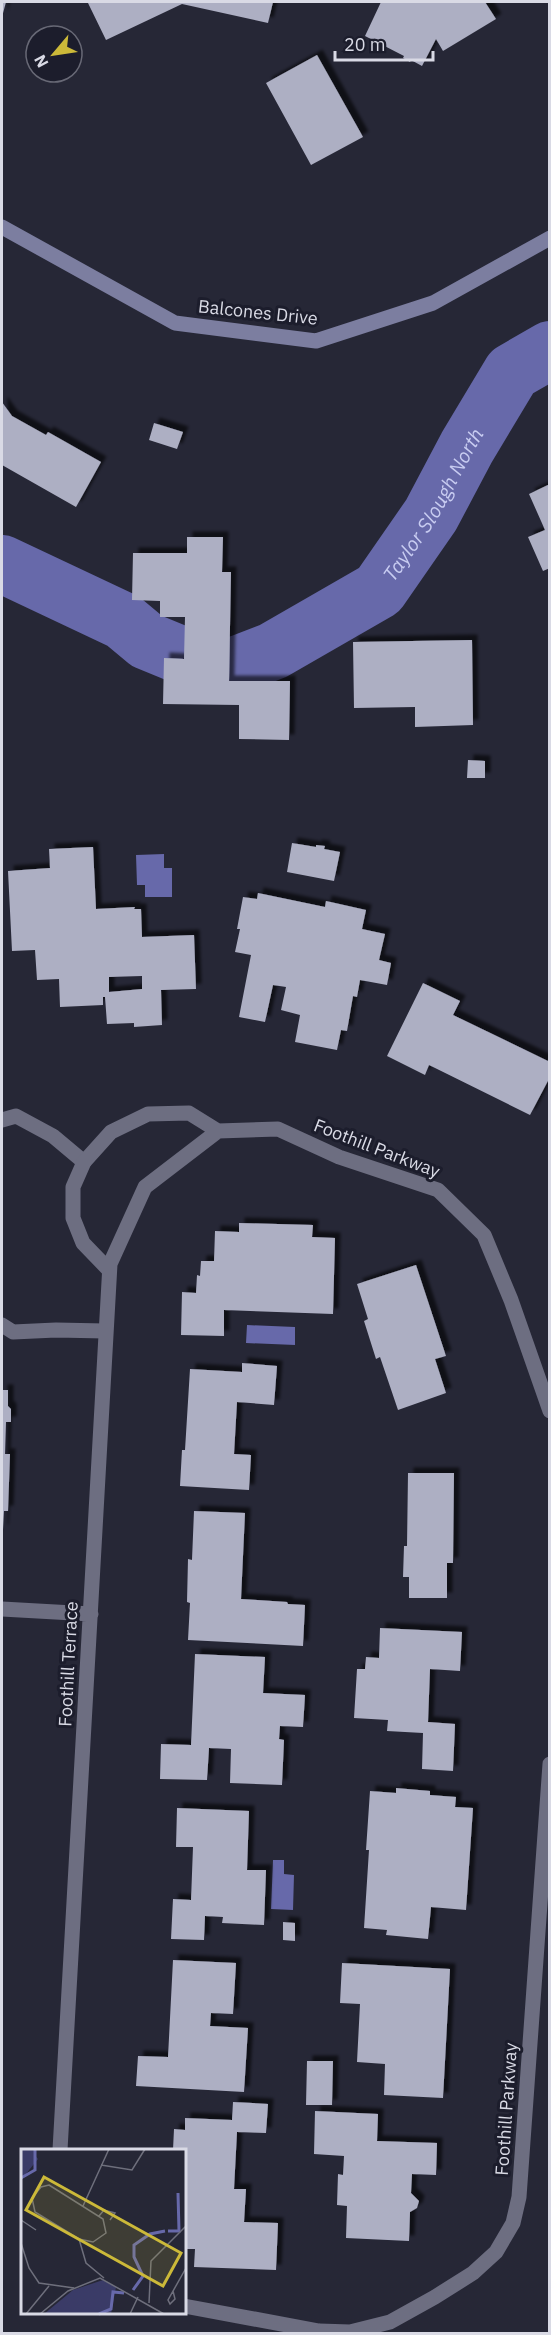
<svg xmlns="http://www.w3.org/2000/svg" width="551" height="2335" viewBox="0 0 551 2335" font-family="'IBM Plex Sans',sans-serif">
	<style>
		.water { fill: #6769aa }
		.lines { fill: none; stroke-linecap: round; stroke-linejoin: round }
		.river { stroke: #6769aa; stroke-width: 58 }
		.building { fill: #adafc3; fill-rule: evenodd; filter: url(#shadow) }
		.lane { stroke: #6d6e81; stroke-width: 15 }
		.street { stroke: #6d6e81; stroke-width: 15 }
		.secondary { stroke: #7c7ea0; stroke-width: 15 }
		.labels { text-anchor: middle; dominant-baseline: central; stroke-width: 6; stroke-linejoin: round; paint-order: stroke }
		.street-label { font-size: 18px; fill: #d9dae5; stroke: #1c1d2c }
		.water-label { font-size: 20px; font-style: italic; fill: #c8ccf1; stroke: #1c1d2c }
		.inset-river { fill: none; stroke: #6769aa; stroke-width: 3 }
		.inset-road { fill: none; stroke: #6e6f7c; stroke-width: 1.5 }
		.view { fill: #ccb939; fill-opacity: 0.15; stroke: #ccb939; stroke-width: 3 }
		.inset-edge { fill: none; stroke: #d9dae5; stroke-width: 3 }
	</style>
	<defs>
		<filter id="shadow"><feDropShadow dx="5.5" dy="-5.5" stdDeviation="1.5" flood-color="#0009"/></filter>
	</defs>
	<rect width="100%" height="100%" fill="#262736"/>
	<!-- water -->
	<path class="water" d="M 164,854 L 164,868 L 172,868 L 172,897 L 145,897 L 145,885 L 137,885 L 136,855 Z
		M 247,1325 L 295,1327 L 295,1345 L 246,1343 Z
		M 273,1860 L 284,1860 L 284,1874 L 294,1875 L 293,1910 L 271,1909 Z"/>
	<g class="lines">
		<!-- river -->
		<path class="river" id="s1" d="M 2,564 L 123,621 L 147,641 L 203,664 L 234,666 L 273,651 L 379,590 L 431,515 L 467,447 L 512,372 L 550,350"/>
	</g>
	<!-- building -->
	<path class="building" d="M 2,2 L 6,2 L 2,17 Z
		M 90,2 L 273,2 L 268,23 L 182,4 L 106,40 L 88,3 Z
		M 381,2 L 485,2 L 496,19 L 443,51 L 436,39 L 422,66 L 411,60 L 410,62 L 403,58 L 404,56 L 365,36 Z
		M 317,55 L 363,137 L 311,165 L 266,83 Z
		M 2,402 L 12,416 L 46,435 L 48,432 L 101,462 L 76,507 L 2,465 Z
		M 154,423 L 183,432 L 177,449 L 149,440 Z
		M 550,484 L 550,568 L 543,571 L 528,537 L 545,530 L 529,494 Z
		M 187,537 L 223,537 L 222,572 L 231,572 L 229,681 L 290,681 L 289,740 L 239,739 L 239,705 L 163,704 L 164,658 L 184,659 L 185,617 L 160,617 L 160,601 L 132,600 L 133,553 L 187,553 Z
		M 472,640 L 473,725 L 415,727 L 415,707 L 354,708 L 353,642 Z
		M 468,760 L 485,761 L 485,778 L 467,778 Z
		M 292,843 L 316,847 L 316,845 L 325,846 L 324,849 L 340,852 L 334,881 L 287,872 Z
		M 93,847 L 96,909 L 135,907 L 134,909 L 141,909 L 142,937 L 194,935 L 196,989 L 161,990 L 162,1025 L 134,1027 L 134,1023 L 107,1024 L 105,997 L 103,997 L 103,1005 L 60,1007 L 59,979 L 37,980 L 35,950 L 12,951 L 8,871 L 50,868 L 49,849 ZM 142,976 L 142,989 L 109,992 L 109,977 Z
		M 258,893 L 325,907 L 326,901 L 366,910 L 362,929 L 385,934 L 379,960 L 391,963 L 387,985 L 360,980 L 357,997 L 353,996 L 347,1031 L 341,1030 L 337,1050 L 295,1042 L 300,1015 L 281,1010 L 286,987 L 273,985 L 265,1022 L 239,1017 L 251,955 L 235,952 L 240,929 L 237,929 L 243,897 L 257,899 Z
		M 423,983 L 460,1001 L 453,1015 L 550,1062 L 550,1077 L 530,1115 L 429,1065 L 425,1075 L 387,1056 Z
		M 239,1223 L 313,1225 L 312,1237 L 335,1238 L 333,1314 L 224,1310 L 224,1336 L 181,1335 L 182,1292 L 196,1293 L 197,1275 L 200,1276 L 201,1261 L 214,1261 L 215,1231 L 239,1232 Z
		M 416,1265 L 446,1356 L 435,1359 L 446,1393 L 398,1410 L 380,1357 L 376,1359 L 364,1321 L 368,1319 L 357,1284 Z
		M 242,1363 L 277,1366 L 274,1405 L 237,1402 L 234,1454 L 251,1455 L 249,1490 L 180,1486 L 182,1450 L 185,1450 L 190,1369 L 242,1372 Z
		M 2,1390 L 8,1390 L 8,1406 L 11,1409 L 11,1422 L 6,1422 L 5,1454 L 10,1454 L 8,1511 L 4,1511 L 3,1530 L 2,1530 Z
		M 408,1473 L 454,1473 L 453,1563 L 447,1563 L 447,1598 L 409,1598 L 409,1577 L 403,1577 L 404,1546 L 407,1546 Z
		M 194,1511 L 245,1513 L 241,1599 L 287,1602 L 288,1604 L 305,1605 L 303,1646 L 188,1640 L 190,1603 L 187,1602 L 188,1559 L 192,1560 Z
		M 380,1628 L 462,1632 L 460,1671 L 430,1669 L 428,1722 L 455,1724 L 453,1771 L 422,1769 L 423,1733 L 387,1731 L 388,1720 L 354,1718 L 357,1669 L 365,1669 L 366,1657 L 379,1658 Z
		M 195,1654 L 265,1657 L 263,1693 L 305,1695 L 303,1727 L 280,1726 L 279,1739 L 284,1740 L 282,1785 L 230,1783 L 231,1749 L 209,1748 L 207,1780 L 160,1779 L 161,1744 L 191,1745 Z
		M 396,1788 L 430,1791 L 430,1795 L 456,1797 L 455,1807 L 473,1808 L 466,1910 L 431,1907 L 428,1939 L 386,1935 L 387,1930 L 364,1928 L 369,1850 L 366,1850 L 370,1791 L 396,1793 Z
		M 177,1808 L 249,1811 L 247,1870 L 266,1870 L 264,1925 L 222,1923 L 223,1917 L 205,1916 L 204,1940 L 171,1939 L 173,1899 L 191,1900 L 193,1847 L 176,1847 Z
		M 283,1922 L 295,1923 L 295,1941 L 283,1940 Z
		M 173,1960 L 236,1963 L 233,2014 L 211,2013 L 210,2026 L 248,2028 L 244,2092 L 136,2086 L 138,2056 L 168,2057 Z
		M 342,1963 L 450,1969 L 443,2098 L 384,2095 L 385,2064 L 357,2062 L 360,2004 L 340,2003 Z
		M 307,2061 L 333,2061 L 332,2105 L 306,2105 Z
		M 233,2102 L 268,2104 L 266,2133 L 237,2132 L 234,2189 L 246,2189 L 244,2222 L 278,2223 L 276,2270 L 194,2267 L 195,2249 L 184,2249 L 184,2150 L 173,2150 L 174,2129 L 185,2130 L 185,2118 L 232,2120 Z
		M 315,2111 L 378,2114 L 377,2141 L 437,2143 L 436,2175 L 412,2174 L 411,2193 L 419,2201 L 417,2208 L 410,2212 L 409,2241 L 346,2238 L 347,2206 L 337,2205 L 338,2174 L 343,2175 L 344,2156 L 314,2154 Z"/>
	<g class="lines">
		<!-- lane -->
		<path class="lane" d="M 2,1120 L 16,1116 L 53,1136 L 84,1162
			M 2,1325 L 13,1332 L 56,1330 L 105,1331"/>
		<!-- street -->
		<path class="street" d="M 109,1270 L 83,1243 L 73,1218 L 73,1187 L 84,1162 L 111,1132 L 148,1114 L 189,1113 L 218,1131
			M 2,1609 L 91,1614
			M 60,2150 L 110,1264 L 145,1187 L 218,1131 L 278,1129 L 339,1157 L 438,1190 L 484,1235 L 511,1300 L 550,1411
			M 184,2306 L 319,2331 L 350,2332 L 390,2322 L 435,2297 L 473,2273 L 496,2252 L 513,2223 L 519,2197 L 550,1764"/>
		<!-- secondary -->
		<path class="secondary" d="M 2,227 L 175,323 L 316,341 L 433,303 L 550,238"/>
	</g>
	<g class="labels">
		<!-- street labels -->
		<g class="street-label">
			<text transform="translate(258 312) rotate(6)">Balcones Drive</text>
			<text transform="translate(377 1148) rotate(21)">Foothill Parkway</text>
			<text transform="translate(68 1664) rotate(-87)">Foothill Terrace</text>
			<text transform="translate(506 2109) rotate(-86)">Foothill Parkway</text>
		</g>
		<!-- water labels -->
		<g class="water-label">
			<text stroke="none"><textPath href="#s1" startOffset="522">Taylor Slough North</textPath></text>
		</g>
	</g>
	<!-- overview -->
	<g transform="translate(21 2149)">
		<rect width="165" height="165" fill="#262736"/>
		<path d="M 0,0 L 15,0 L 13,5 L 17,10 L 0,31 ZM 82,131 L 95,138 L 90,165 L 23,165 L 52,141 Z" fill="#3a3b67"/>
		<path class="inset-river" d="M 0,29 L 14,21 L 14,0M 147,82 L 158,82 L 157,44M 112,141 L 122,127 L 113,108 L 113,96 L 129,85 L 144,82M 78,165 L 90,160 L 92,143 L 103,144"/>
		<path class="inset-road" d="M 80,16 L 111,21 L 124,0M 28,36 L 82,70 L 85,84 L 72,93 L 58,90 L 14,63 L 11,49 L 20,38 ZM 62,57 L 88,0M 78,67 L 83,61 L 94,64 L 89,71M 0,71 L 15,81M 58,90 L 65,114 L 83,129M 0,94 L 8,119 L 18,134 L 53,139M 152,142 L 154,150 L 149,155 L 147,151 L 165,119M 128,154 L 130,112 L 165,77M 5,165 L 28,137M 19,165 L 47,142 L 79,129 L 143,165M 109,165 L 117,148"/>
		<path class="view" d="M 23,28 L 160,104 L 142,137 L 5,61 Z"/>
		<rect width="165" height="165" class="inset-edge"/>
	</g>
	<!-- border -->
	<rect width="551" height="2335" fill="none" stroke="#d9dae5" stroke-width="6"/>
	<!-- north arrow -->
	<g transform="translate(54 54) rotate(241)"><circle r="28" fill="#1c1d2c" stroke="#686976" stroke-width="1.5"/>
	<path d="M0-4.5L10 22L0 15L-10 22Z" fill="#ccb939"/>
	<text y="-9" font-size="16" font-weight="bold" text-anchor="middle" fill="#d9dae5">N</text>
	</g>
	<!-- scale -->
	<path d="M335 51v9h98v-9" fill="none" stroke="#d9dae5" stroke-width="3"/>
	<text x="344" y="51" font-size="18" fill="#d9dae5" stroke="#1c1d2c" stroke-width="4.5" paint-order="stroke">20 m</text>
</svg>
